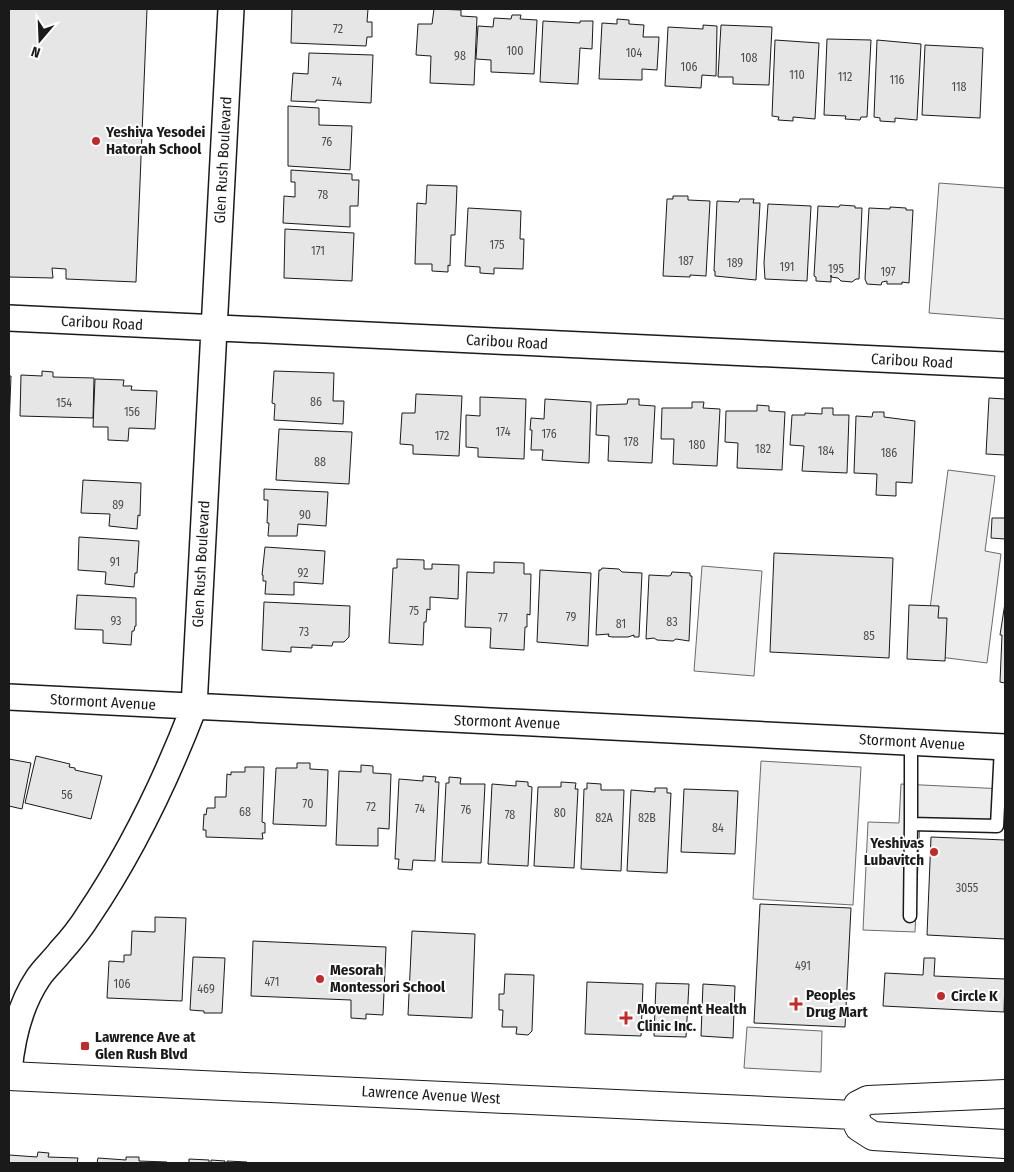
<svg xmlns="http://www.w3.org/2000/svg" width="1014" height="1172" viewBox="0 0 1014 1172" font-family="'Fira Sans Condensed',sans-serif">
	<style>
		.parking { fill: #ededed; stroke: #6a6a6a }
		.building { fill: #e6e6e6; stroke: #1a1a1a }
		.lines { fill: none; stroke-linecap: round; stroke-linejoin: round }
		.lane-casing { stroke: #1a1a1a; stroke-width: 15 }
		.street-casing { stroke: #1a1a1a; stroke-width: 28 }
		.secondary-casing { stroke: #1a1a1a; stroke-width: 30 }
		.lane { stroke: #fff; stroke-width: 12 }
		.street { stroke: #fff; stroke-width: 25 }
		.secondary { stroke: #fff; stroke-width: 28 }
		.poi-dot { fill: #c62828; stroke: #fff; stroke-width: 2 }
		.labels { text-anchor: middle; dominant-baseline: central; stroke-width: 4; stroke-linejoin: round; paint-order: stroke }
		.number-label { font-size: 12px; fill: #4d4d4d }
		.poi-label { font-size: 15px; font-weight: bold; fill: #1a1a1a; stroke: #fff; text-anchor: start }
		.street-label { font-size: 15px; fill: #1a1a1a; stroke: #fff }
	</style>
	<rect width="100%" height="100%" fill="#fff"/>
	<!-- parking -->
	<path class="parking" d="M 939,183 L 1005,188 L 1005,319 L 929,313 Z
		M 948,470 L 995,476 L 985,551 L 1001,554 L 987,663 L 924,655 Z
		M 702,566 L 762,571 L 754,676 L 694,671 Z
		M 761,761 L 861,767 L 853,905 L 753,899 Z
		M 901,784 L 1005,789 L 1005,824 L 920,820 L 915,932 L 863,930 L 868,822 L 899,823 Z
		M 747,1027 L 822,1031 L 821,1072 L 744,1068 Z"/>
	<!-- building -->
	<path class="building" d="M 9,9 L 147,9 L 136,282 L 66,279 L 66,269 L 52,268 L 53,278 L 9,277 Z
		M 292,9 L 368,9 L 367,22 L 372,22 L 372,37 L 367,37 L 366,46 L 291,43 Z
		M 434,9 L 461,10 L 461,16 L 477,17 L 474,85 L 430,83 L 431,56 L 416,55 L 418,24 L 432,24 Z
		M 512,15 L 521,15 L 520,19 L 537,20 L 534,74 L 491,72 L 491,60 L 476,59 L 478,26 L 493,27 L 494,18 L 511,19 Z
		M 617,19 L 629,20 L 629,24 L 644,25 L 643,37 L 659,37 L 657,70 L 642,69 L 642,80 L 599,79 L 602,23 L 617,24 Z
		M 543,21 L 580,23 L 580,21 L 593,21 L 592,49 L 580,48 L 578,84 L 540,82 Z
		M 703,25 L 717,26 L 716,76 L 702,75 L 701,88 L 665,86 L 668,27 L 703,29 Z
		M 721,25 L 772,27 L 769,85 L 733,84 L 733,77 L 718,77 Z
		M 827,39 L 871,40 L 867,117 L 861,117 L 860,120 L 845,119 L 846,116 L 824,115 Z
		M 775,40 L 819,43 L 815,119 L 793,117 L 793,121 L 778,120 L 779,117 L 772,116 Z
		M 877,40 L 921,44 L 917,120 L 895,118 L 895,122 L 880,121 L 880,118 L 874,117 Z
		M 925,45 L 983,48 L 980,118 L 922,115 Z
		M 309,53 L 373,55 L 371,103 L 316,100 L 316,102 L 291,101 L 293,73 L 308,74 Z
		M 288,106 L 319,108 L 319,125 L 352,126 L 350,170 L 288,166 Z
		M 291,170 L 352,174 L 352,180 L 359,180 L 358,206 L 350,206 L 350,227 L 283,223 L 284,196 L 295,197 L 295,182 L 291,182 Z
		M 427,185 L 457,186 L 455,235 L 451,235 L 450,266 L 448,265 L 448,272 L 432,271 L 432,264 L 415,264 L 417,203 L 426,204 Z
		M 673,196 L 688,196 L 688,200 L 710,201 L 706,276 L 690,275 L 690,277 L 663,276 L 667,199 L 673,199 Z
		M 740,199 L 754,199 L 753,203 L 760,203 L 756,280 L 715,276 L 715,271 L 714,271 L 717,201 L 739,202 Z
		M 768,204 L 811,206 L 807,281 L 765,279 L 764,263 Z
		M 840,205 L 855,206 L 855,208 L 862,208 L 859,279 L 856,279 L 852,282 L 841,281 L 838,278 L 831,277 L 831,275 L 831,282 L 816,281 L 816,277 L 814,276 L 818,206 L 839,207 Z
		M 890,207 L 906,208 L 906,210 L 913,210 L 909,283 L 902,282 L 902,284 L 887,284 L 887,281 L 882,282 L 881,285 L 867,284 L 865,279 L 869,208 L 890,209 Z
		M 468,208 L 521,211 L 520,239 L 524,239 L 523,269 L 494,268 L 494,274 L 480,273 L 480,267 L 465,266 Z
		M 285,229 L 354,233 L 352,281 L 284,278 Z
		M 42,371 L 53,372 L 53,377 L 94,378 L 93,418 L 20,416 L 21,375 L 42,376 Z
		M 274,371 L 334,373 L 333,401 L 344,401 L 343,424 L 274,420 L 275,404 L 272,403 Z
		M 9,376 L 11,376 L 9,427 Z
		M 95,379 L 124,380 L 123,386 L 132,386 L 131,390 L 157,391 L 155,429 L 129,428 L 128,441 L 108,440 L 108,427 L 93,427 Z
		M 416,394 L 462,396 L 459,456 L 413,454 L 413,445 L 400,444 L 402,413 L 415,413 Z
		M 480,397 L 526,399 L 524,459 L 478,457 L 478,448 L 466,447 L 466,415 L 480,416 Z
		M 989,398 L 1005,399 L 1005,455 L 986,454 Z
		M 545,399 L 591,402 L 589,463 L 542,460 L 543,450 L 531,450 L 532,430 L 530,430 L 531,418 L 544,419 Z
		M 628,399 L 639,399 L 639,405 L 655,406 L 652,463 L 608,461 L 609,436 L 596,435 L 597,405 L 627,404 Z
		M 692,402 L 704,402 L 703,408 L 720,409 L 717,466 L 673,464 L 674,439 L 661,439 L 662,408 L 692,408 Z
		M 757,405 L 769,406 L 769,411 L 785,412 L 782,470 L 737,468 L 738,443 L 725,442 L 726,411 L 757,411 Z
		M 822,408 L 833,408 L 833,415 L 849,415 L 847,473 L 802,471 L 804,446 L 790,445 L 792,415 L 805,415 L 805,413 L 822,414 Z
		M 873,412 L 884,412 L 884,417 L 915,421 L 912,483 L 896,482 L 896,496 L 876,495 L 877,474 L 854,473 L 856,416 L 872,417 Z
		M 279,429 L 352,432 L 349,484 L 276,480 Z
		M 83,480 L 141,483 L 140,516 L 138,515 L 137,529 L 109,526 L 110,514 L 81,513 Z
		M 264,489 L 328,492 L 326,526 L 298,524 L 297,536 L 268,536 L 269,523 L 267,523 L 268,500 L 264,500 Z
		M 992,518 L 1005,518 L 1005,539 L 991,538 Z
		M 79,537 L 139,541 L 137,573 L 135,573 L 134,587 L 105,584 L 106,572 L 78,570 Z
		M 265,547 L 325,551 L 323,584 L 294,582 L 294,595 L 265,594 L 266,581 L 263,581 L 263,575 L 262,575 Z
		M 774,553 L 893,558 L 889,658 L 770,652 Z
		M 397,559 L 424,560 L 424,569 L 432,569 L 432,564 L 459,565 L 458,599 L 430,597 L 430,610 L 427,609 L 426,622 L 424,622 L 423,645 L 389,643 L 393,568 L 397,568 Z
		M 494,562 L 524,563 L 524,574 L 531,574 L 530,615 L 527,614 L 527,627 L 525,627 L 524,650 L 490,648 L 491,628 L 465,627 L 467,572 L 494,573 Z
		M 602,568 L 619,569 L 622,572 L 642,573 L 639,637 L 634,637 L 634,635 L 628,637 L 612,637 L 608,636 L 609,634 L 596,635 L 599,570 L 601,570 Z
		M 540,570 L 591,573 L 588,646 L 537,642 Z
		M 672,572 L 690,573 L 690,576 L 692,576 L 689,641 L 676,639 L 673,641 L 657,640 L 654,638 L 646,639 L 649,575 L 669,576 L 671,575 Z
		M 77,595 L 136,598 L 136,626 L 135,626 L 134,631 L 132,631 L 131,645 L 103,643 L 103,630 L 75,629 Z
		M 264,602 L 350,606 L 349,637 L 344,642 L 333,642 L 332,646 L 312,645 L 312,648 L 291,647 L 291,652 L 262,650 Z
		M 1005,603 L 1005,683 L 1000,682 L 1002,635 L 1000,635 Z
		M 909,605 L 939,606 L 938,618 L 947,618 L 945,661 L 907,659 Z
		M 36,756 L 70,764 L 69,767 L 75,768 L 75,770 L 102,776 L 91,819 L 25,803 Z
		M 9,759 L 31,763 L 22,809 L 9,806 Z
		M 297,763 L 310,763 L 310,769 L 328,770 L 326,826 L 273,824 L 276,768 L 297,768 Z
		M 361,765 L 373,766 L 373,773 L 391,774 L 389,829 L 378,828 L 378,846 L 336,845 L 339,771 L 361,772 Z
		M 245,767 L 264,767 L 262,822 L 265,823 L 265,833 L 262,833 L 263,839 L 206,837 L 206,830 L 203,830 L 204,814 L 206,815 L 207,808 L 215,808 L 215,797 L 226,797 L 227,774 L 231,775 L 231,772 L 245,772 Z
		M 423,776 L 436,777 L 435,782 L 439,782 L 435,861 L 413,860 L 412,870 L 398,869 L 399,859 L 395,859 L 399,779 L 423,781 Z
		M 449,777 L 461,778 L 460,784 L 485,784 L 481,863 L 442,862 L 446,783 L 449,783 Z
		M 516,781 L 528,782 L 528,786 L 532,787 L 528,866 L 488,864 L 492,784 L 516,786 Z
		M 561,782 L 576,783 L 575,789 L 578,789 L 574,868 L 534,866 L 538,787 L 561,787 Z
		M 587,783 L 601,784 L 601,790 L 624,790 L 621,871 L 581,869 L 584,789 L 587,789 Z
		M 655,788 L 667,788 L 667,793 L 671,793 L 667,873 L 627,871 L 631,790 L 655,792 Z
		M 684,789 L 738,791 L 735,854 L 681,852 Z
		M 931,837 L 1005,840 L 1005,939 L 927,935 Z
		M 760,904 L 851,908 L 845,1027 L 754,1023 Z
		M 155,917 L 186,918 L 182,1001 L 107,998 L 109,961 L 124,962 L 124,955 L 131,955 L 132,931 L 155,932 Z
		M 412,931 L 475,934 L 472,1018 L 408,1015 Z
		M 253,941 L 386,947 L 383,1015 L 366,1014 L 366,1019 L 351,1018 L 351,1000 L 251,996 Z
		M 193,957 L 225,958 L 222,1013 L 204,1013 L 204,1011 L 190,1010 Z
		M 924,958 L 935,958 L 934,976 L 1005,979 L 1004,1012 L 883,1006 L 885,973 L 923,975 Z
		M 505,974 L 534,975 L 532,1031 L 528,1035 L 516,1034 L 517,1027 L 502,1027 L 503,1010 L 499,1010 L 499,994 L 504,994 Z
		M 587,982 L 643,984 L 641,1036 L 585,1034 Z
		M 656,983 L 689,984 L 686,1037 L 654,1036 Z
		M 703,984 L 735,986 L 733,1038 L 701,1036 Z
		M 38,1152 L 49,1153 L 48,1157 L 78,1158 L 77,1163 L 9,1163 L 9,1155 L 37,1157 Z
		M 126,1157 L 139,1157 L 139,1161 L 167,1162 L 167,1163 L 97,1163 L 98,1158 L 126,1160 Z
		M 189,1159 L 209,1160 L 209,1163 L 189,1163 Z
		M 211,1160 L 225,1161 L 224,1163 L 211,1163 Z
		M 227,1161 L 247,1162 L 247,1163 L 227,1163 Z"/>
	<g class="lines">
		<defs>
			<path id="lane" d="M 911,742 L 911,824 L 997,826 L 1001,747
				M 910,916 L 911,824"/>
			<path id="street" d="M 9,318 L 1005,365
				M 9,697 C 341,715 673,728 1005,747
				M 9,1071 C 12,1039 20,1005 38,978 C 44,969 53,961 60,952 C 70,941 80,929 88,916 C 132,851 166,780 194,707 L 231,9"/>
			<path id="secondary" d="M 9,1076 L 854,1115
				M 1005,1094 L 868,1100 L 858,1105 L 854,1115 L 859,1127 L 873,1136 L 1005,1144"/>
		</defs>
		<!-- lane casing -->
		<use href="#lane" class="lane-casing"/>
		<!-- street casing -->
		<use href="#street" class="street-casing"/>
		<!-- secondary casing -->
		<use href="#secondary" class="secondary-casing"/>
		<!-- lane -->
		<use href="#lane" class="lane"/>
		<!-- street -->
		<use href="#street" class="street"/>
		<!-- secondary -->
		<use href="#secondary" class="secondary"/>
	</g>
	<!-- markers -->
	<g class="poi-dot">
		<circle cx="96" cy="141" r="5"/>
		<circle cx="934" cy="852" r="5"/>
		<circle cx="320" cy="979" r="5"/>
		<circle cx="941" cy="996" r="5"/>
		<path d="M793.5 996.5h5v5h5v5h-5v5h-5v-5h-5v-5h5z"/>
		<path d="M623.5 1010.5h5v5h5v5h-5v5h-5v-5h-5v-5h5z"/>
		<rect x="80" y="1041" width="10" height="10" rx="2.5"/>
	</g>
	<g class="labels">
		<!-- number labels -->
		<g class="number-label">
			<text x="338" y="29">72</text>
			<text x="515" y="51">100</text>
			<text x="634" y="53">104</text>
			<text x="460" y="56">98</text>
			<text x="749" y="58">108</text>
			<text x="689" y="67">106</text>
			<text x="797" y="75">110</text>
			<text x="845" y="77">112</text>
			<text x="897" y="80">116</text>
			<text x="337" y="82">74</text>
			<text x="959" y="87">118</text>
			<text x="327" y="142">76</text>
			<text x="323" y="195">78</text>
			<text x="497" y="245">175</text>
			<text x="318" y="251">171</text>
			<text x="686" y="261">187</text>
			<text x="735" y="263">189</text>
			<text x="787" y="267">191</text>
			<text x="836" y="269">195</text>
			<text x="888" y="272">197</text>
			<text x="316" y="402">86</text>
			<text x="64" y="403">154</text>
			<text x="132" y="412">156</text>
			<text x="503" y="432">174</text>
			<text x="549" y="434">176</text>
			<text x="442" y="436">172</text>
			<text x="631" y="442">178</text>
			<text x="697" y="445">180</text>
			<text x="763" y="449">182</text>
			<text x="826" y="451">184</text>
			<text x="889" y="453">186</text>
			<text x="320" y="462">88</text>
			<text x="118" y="505">89</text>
			<text x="305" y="515">90</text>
			<text x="115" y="562">91</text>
			<text x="303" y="573">92</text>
			<text x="414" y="611">75</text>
			<text x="571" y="617">79</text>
			<text x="503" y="618">77</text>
			<text x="116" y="621">93</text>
			<text x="672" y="622">83</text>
			<text x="621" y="624">81</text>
			<text x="304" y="632">73</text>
			<text x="869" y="636">85</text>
			<text x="67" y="795">56</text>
			<text x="308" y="804">70</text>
			<text x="371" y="807">72</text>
			<text x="420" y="809">74</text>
			<text x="466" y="810">76</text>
			<text x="245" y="812">68</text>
			<text x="560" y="813">80</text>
			<text x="510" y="815">78</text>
			<text x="604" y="818">82A</text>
			<text x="647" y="818">82B</text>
			<text x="718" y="828">84</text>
			<text x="967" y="888">3055</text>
			<text x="803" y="966">491</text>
			<text x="272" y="982">471</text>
			<text x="122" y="984">106</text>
			<text x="206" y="989">469</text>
		</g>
		<!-- poi labels -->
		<g class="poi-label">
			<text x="106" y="132">Yeshiva Yesodei<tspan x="106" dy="17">Hatorah School</tspan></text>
			<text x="924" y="843" text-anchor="end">Yeshivas<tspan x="924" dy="17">Lubavitch</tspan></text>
			<text x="330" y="970">Mesorah<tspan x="330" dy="17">Montessori School</tspan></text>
			<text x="806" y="995">Peoples<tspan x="806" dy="17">Drug Mart</tspan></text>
			<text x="951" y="996">Circle K</text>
			<text x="637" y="1009">Movement Health<tspan x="637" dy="17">Clinic Inc.</tspan></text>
			<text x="95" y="1037">Lawrence Ave at<tspan x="95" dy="17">Glen Rush Blvd</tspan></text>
		</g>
		<!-- street labels -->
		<g class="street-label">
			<text transform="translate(223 160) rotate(-87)">Glen Rush Boulevard</text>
			<text transform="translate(102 323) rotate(3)">Caribou Road</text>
			<text transform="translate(507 342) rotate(3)">Caribou Road</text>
			<text transform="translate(912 361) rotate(3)">Caribou Road</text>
			<text transform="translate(201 564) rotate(-87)">Glen Rush Boulevard</text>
			<text transform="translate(103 702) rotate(3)">Stormont Avenue</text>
			<text transform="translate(507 722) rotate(2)">Stormont Avenue</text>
			<text transform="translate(912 742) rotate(3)">Stormont Avenue</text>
			<text transform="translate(431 1095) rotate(3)">Lawrence Avenue West</text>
		</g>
	</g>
	<!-- border -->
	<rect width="1014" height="1172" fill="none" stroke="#1a1a1a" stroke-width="20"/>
	<!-- north arrow -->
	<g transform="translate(40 40) rotate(199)" stroke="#ffffff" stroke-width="4" paint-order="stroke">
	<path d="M0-4L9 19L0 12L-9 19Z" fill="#1a1a1a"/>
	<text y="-8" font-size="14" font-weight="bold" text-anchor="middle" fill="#1a1a1a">N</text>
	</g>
</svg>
